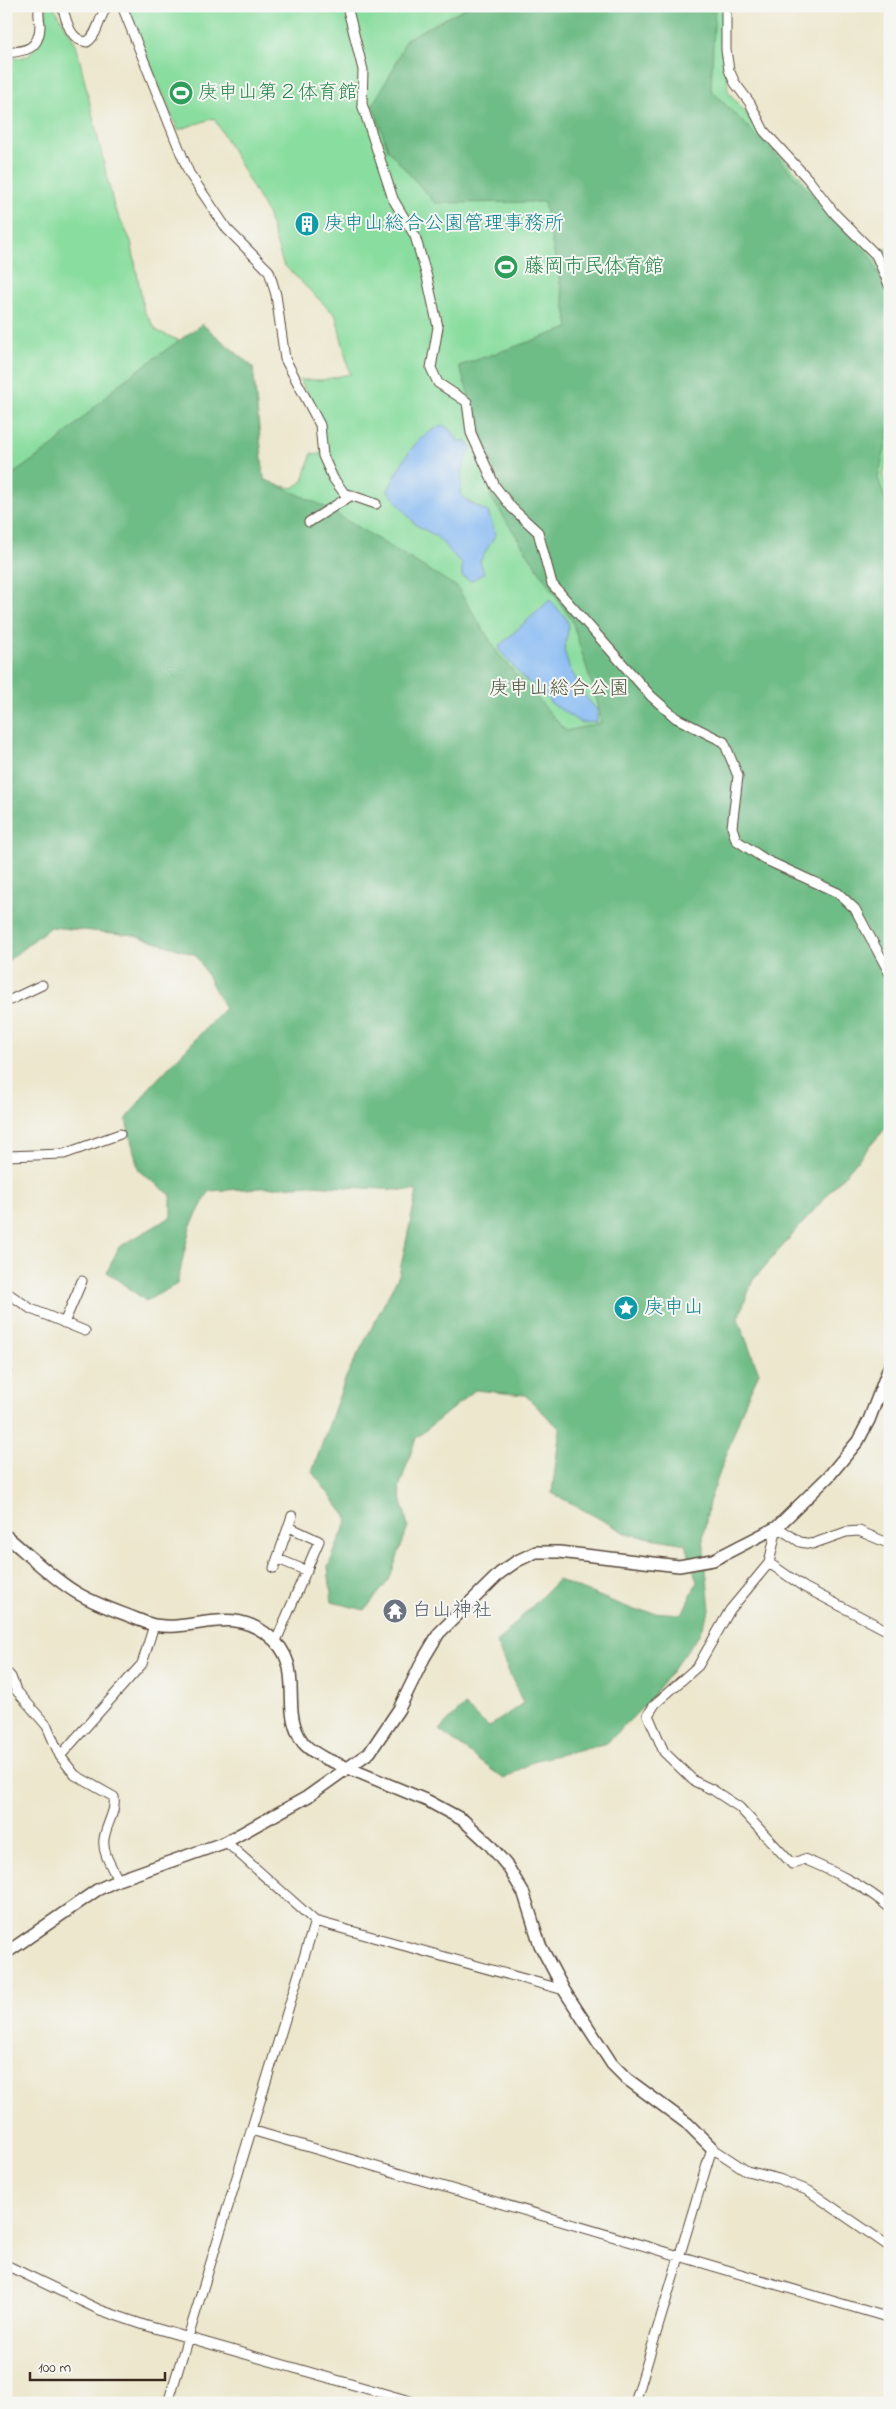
<svg xmlns="http://www.w3.org/2000/svg" width="896" height="2409" viewBox="0 0 896 2409" font-family="'Indie Flower','Klee One',sans-serif">
	<style>
		.green { fill: #89dd9f; stroke: #62845e }
		.forest { fill: #6ebc86; stroke: #547352 }
		.water { fill: #85b9f3; stroke: #607288 }
		.lines { fill: none; stroke-linecap: round; stroke-linejoin: round }
		.minor-casing { stroke: #564638; stroke-width: 11 }
		.tertiary-casing { stroke: #564638; stroke-width: 14 }
		.minor { stroke: #fff; stroke-width: 9 }
		.tertiary { stroke: #fff; stroke-width: 11 }
		.labels { text-anchor: middle; dominant-baseline: central; stroke-width: 4; stroke-linejoin: round; paint-order: stroke }
		.leisure-label { font-size: 20px; fill: #27864d; stroke: #f6f6f2; text-anchor: start }
		.culture-label { font-size: 20px; fill: #0d838f; stroke: #f6f6f2; text-anchor: start }
		.park-label { font-size: 20px; fill: #4e573e; stroke: #f6f6f2 }
		.worship-label { font-size: 20px; fill: #5b616d; stroke: #f6f6f2; text-anchor: start }
	</style>
	<rect width="100%" height="100%" fill="#f6f6f2"/>
	<filter id="ink" filterUnits="userSpaceOnUse"><feTurbulence type="fractalNoise" baseFrequency=".02" numOctaves="2"/><feDisplacementMap in="SourceGraphic" scale="10" xChannelSelector="R" yChannelSelector="G"/><feConvolveMatrix kernelMatrix="1 2 1 2 8 2 1 2 1" color-interpolation-filters="sRGB"/></filter>
	<filter id="wash" filterUnits="userSpaceOnUse"><feTurbulence type="fractalNoise" baseFrequency=".0096" numOctaves="4" result="noise"/><feDisplacementMap in="SourceGraphic" scale="20" xChannelSelector="R" yChannelSelector="G"/><feGaussianBlur stdDeviation="1.12" result="paint"/><feColorMatrix in="noise" values="0 0 0 0 0 0 0 0 0 0 0 0 0 0 0 0 0 1.4 0 .05"/><feComposite in="paint" operator="in"/></filter>
	<g filter="url(#wash)">
		<rect width="100%" height="100%" fill="#ece7cd"/>
		<!-- green -->
		<path class="green" d="M 46,6 L 54,7 L 76,44 L 114,207 L 131,241 L 144,311 L 157,331 L 250,371 L 262,482 L 293,488 L 303,481 L 312,453 L 320,455 L 324,426 L 300,380 L 322,380 L 350,374 L 336,316 L 283,264 L 267,213 L 214,118 L 178,130 L 125,6 L 724,6 L 728,91 L 779,154 L 875,257 L 890,293 L 890,446 L 883,478 L 890,497 L 890,981 L 6,562 L 6,60 L 29,56 L 42,38 L 45,29 Z
			M 890,247 L 890,281 L 878,252 Z"/>
		<!-- forest -->
		<path class="forest" d="M 469,6 L 715,6 L 711,90 L 764,143 L 871,257 L 890,301 L 890,428 L 878,478 L 890,513 L 890,1123 L 753,1280 L 738,1319 L 759,1373 L 746,1400 L 709,1502 L 703,1538 L 710,1610 L 698,1636 L 649,1701 L 607,1743 L 533,1761 L 504,1779 L 439,1730 L 464,1706 L 489,1727 L 523,1703 L 496,1643 L 558,1580 L 637,1611 L 682,1614 L 697,1582 L 686,1544 L 628,1534 L 552,1493 L 560,1429 L 525,1395 L 475,1390 L 416,1438 L 399,1488 L 408,1527 L 389,1580 L 365,1610 L 332,1602 L 328,1567 L 348,1519 L 312,1472 L 346,1377 L 399,1275 L 417,1191 L 310,1185 L 209,1191 L 190,1227 L 177,1284 L 146,1301 L 107,1272 L 119,1247 L 171,1217 L 171,1195 L 139,1171 L 126,1120 L 151,1086 L 225,1008 L 196,955 L 134,935 L 50,927 L 6,962 L 6,762 L 10,751 L 6,747 L 6,479 L 54,445 L 119,384 L 202,324 L 253,367 L 264,479 L 321,505 L 457,587 L 499,655 L 566,731 L 601,723 L 598,704 L 572,621 L 490,496 L 498,481 L 459,366 L 569,328 L 544,202 L 435,203 L 388,150 L 373,104 L 394,68 L 406,39 Z"/>
		<!-- water -->
		<path class="water" d="M 443,425 L 452,431 L 459,442 L 466,440 L 471,448 L 463,468 L 460,492 L 467,501 L 488,512 L 496,534 L 480,561 L 484,573 L 471,581 L 462,576 L 462,564 L 436,536 L 416,525 L 388,491 C 402,462 411,439 443,425 Z
			M 550,600 L 566,618 L 569,626 L 564,650 L 569,667 L 586,697 L 597,710 L 597,722 L 581,723 L 551,703 L 539,688 L 525,680 L 500,651 L 500,645 Z"/>
	</g>
	<g filter="url(#ink)">
		<g class="lines">
			<defs>
				<path id="minor" d="M 62,6 C 67,21 69,40 87,42 C 98,35 99,17 107,6
					M 122,6 L 189,173 L 227,229 L 269,271 L 276,295 L 285,359 L 320,425 L 323,456 L 333,478 L 344,493 L 376,504
					M 347,6 L 363,70 L 362,104 L 393,199 L 415,236 L 427,277 L 438,327 L 431,368 L 438,383 L 467,402 L 471,433 L 495,486 L 512,508 L 538,532 L 552,584 L 651,696 L 676,718 L 724,742 L 738,776 L 732,827 L 736,840 L 766,860 L 838,893 L 855,909 L 890,974
					M 726,6 L 726,50 L 729,70 L 735,83 L 750,103 L 764,131 L 808,179 L 835,214 L 876,255 L 890,287
					M 6,53 C 25,51 39,50 40,26 C 40,19 37,13 40,6
					M 309,522 L 352,495
					M 6,1002 L 42,985
					M 6,1156 L 64,1154 L 120,1134
					M 6,1292 L 31,1309 L 85,1331
					M 64,1323 L 82,1281
					M 6,1370 L 6,1372
					M 890,1544 L 859,1531 L 846,1532 L 812,1544 L 800,1542 L 777,1527 L 769,1563 L 730,1610 L 698,1666 L 655,1704 L 648,1715 L 664,1752 L 694,1781 L 713,1790 L 739,1807 L 792,1864 L 804,1859 C 835,1872 865,1886 890,1908
					M 278,1559 L 307,1571
					M 769,1563 L 804,1587 L 890,1632
					M 274,1568 L 292,1516
					M 276,1641 L 319,1541 L 289,1527
					M 6,1672 L 11,1677 L 16,1690 L 47,1726 L 60,1756 L 75,1775 L 114,1797 C 116,1813 106,1824 104,1839 C 102,1853 112,1867 118,1880
					M 60,1756 L 142,1664 L 154,1625
					M 226,1842 L 315,1921 L 564,1990
					M 251,2130 L 890,2318
					M 6,2265 L 100,2310 L 144,2325 L 417,2403
					M 168,2403 L 315,1921
					M 635,2403 L 712,2148 L 747,2171 L 779,2179 L 809,2191 L 890,2247"/>
				<path id="tertiary" d="M 6,1536 C 29,1555 52,1578 77,1593 C 94,1603 111,1609 129,1616 C 137,1619 146,1623 154,1625 C 195,1632 229,1605 268,1635 C 306,1664 281,1703 299,1736 C 304,1747 314,1752 324,1758 L 428,1801 L 463,1820 L 489,1844 L 508,1867 L 524,1894 L 540,1945 L 564,1990 L 612,2064 L 627,2079 L 688,2124 L 712,2148
					M 6,1953 L 97,1890 L 118,1880 L 226,1842 L 307,1797 L 370,1752 L 399,1709 L 424,1658 L 439,1633 L 500,1573 L 517,1561 L 536,1552 L 559,1552 L 679,1566 L 713,1560 L 777,1527 L 829,1476 L 858,1441 L 869,1420 L 890,1365"/>
			</defs>
			<!-- minor casing -->
			<use href="#minor" class="minor-casing"/>
			<!-- tertiary casing -->
			<use href="#tertiary" class="tertiary-casing"/>
			<!-- minor -->
			<use href="#minor" class="minor"/>
			<!-- tertiary -->
			<use href="#tertiary" class="tertiary"/>
		</g>
	</g>
	<!-- icons -->
	<defs>
		<symbol id="stadium-disc" viewBox="-11 -11 22 22"><circle r="9.5" fill="#2e9e5b" stroke="#f6f6f2"/><path d="M0-5a6.5 5 0 1 0 0 10a6.5 5 0 1 0 0-10ZM-3.5-1.8h7v3.6h-7Z" fill="#fff"/></symbol>
		<symbol id="building-disc" viewBox="-11 -11 22 22"><circle r="9.5" fill="#0f9aa8" stroke="#f6f6f2"/><path d="M-4-6H4V6H1V3H-1V6H-4ZM-2.5-4.3h1.7v1.8h-1.7ZM.8-4.3h1.7v1.8H.8ZM-2.5-1h1.7V.8h-1.7ZM.8-1h1.7V.8H.8Z" fill="#fff"/></symbol>
		<symbol id="sight-disc" viewBox="-11 -11 22 22"><circle r="9.5" fill="#0f9aa8" stroke="#f6f6f2"/><path d="M0-6L1.8-2.2L6-1.7L2.9 1.2L3.7 5.4L0 3.3L-3.7 5.4L-2.9 1.2L-6-1.7L-1.8-2.2Z" fill="#fff"/></symbol>
		<symbol id="temple-disc" viewBox="-11 -11 22 22"><circle r="9.5" fill="#6b7280" stroke="#f6f6f2"/><path d="M0-6L5-2H3V0L6.5 2.5H4V6H1.5V3h-3V6H-4V2.5H-6.5L-3 0V-2H-5Z" fill="#fff"/></symbol>
	</defs>
	<g fill-rule="evenodd">
		<use href="#stadium-disc" x="167" y="79" width="28" height="28"/>
		<use href="#building-disc" x="293" y="210" width="28" height="28"/>
		<use href="#stadium-disc" x="492" y="253" width="28" height="28"/>
		<use href="#sight-disc" x="612" y="1294" width="28" height="28"/>
		<use href="#temple-disc" x="381" y="1597" width="28" height="28"/>
	</g>
	<g class="labels">
		<!-- leisure labels -->
		<g class="leisure-label">
			<text x="198" y="93">庚申山第２体育館</text>
			<text x="524" y="267">藤岡市民体育館</text>
		</g>
		<!-- culture labels -->
		<g class="culture-label">
			<text x="324" y="224">庚申山総合公園管理事務所</text>
			<text x="644" y="1308">庚申山</text>
		</g>
		<!-- park labels -->
		<g class="park-label">
			<text x="559" y="689">庚申山総合公園</text>
		</g>
		<!-- worship labels -->
		<g class="worship-label">
			<text x="412" y="1611">白山神社</text>
		</g>
	</g>
	<!-- margin -->
	<rect width="896" height="2409" fill="none" stroke="#f6f6f2" stroke-width="25"/>
	<!-- scale -->
	<path d="M30 2372v8h135v-8" fill="none" stroke="#3b2a1e" stroke-width="2.5"/>
	<text x="38" y="2372" font-size="15" fill="#3b2a1e" stroke="#f6f6f2" stroke-width="4" paint-order="stroke">100 m</text>
</svg>
